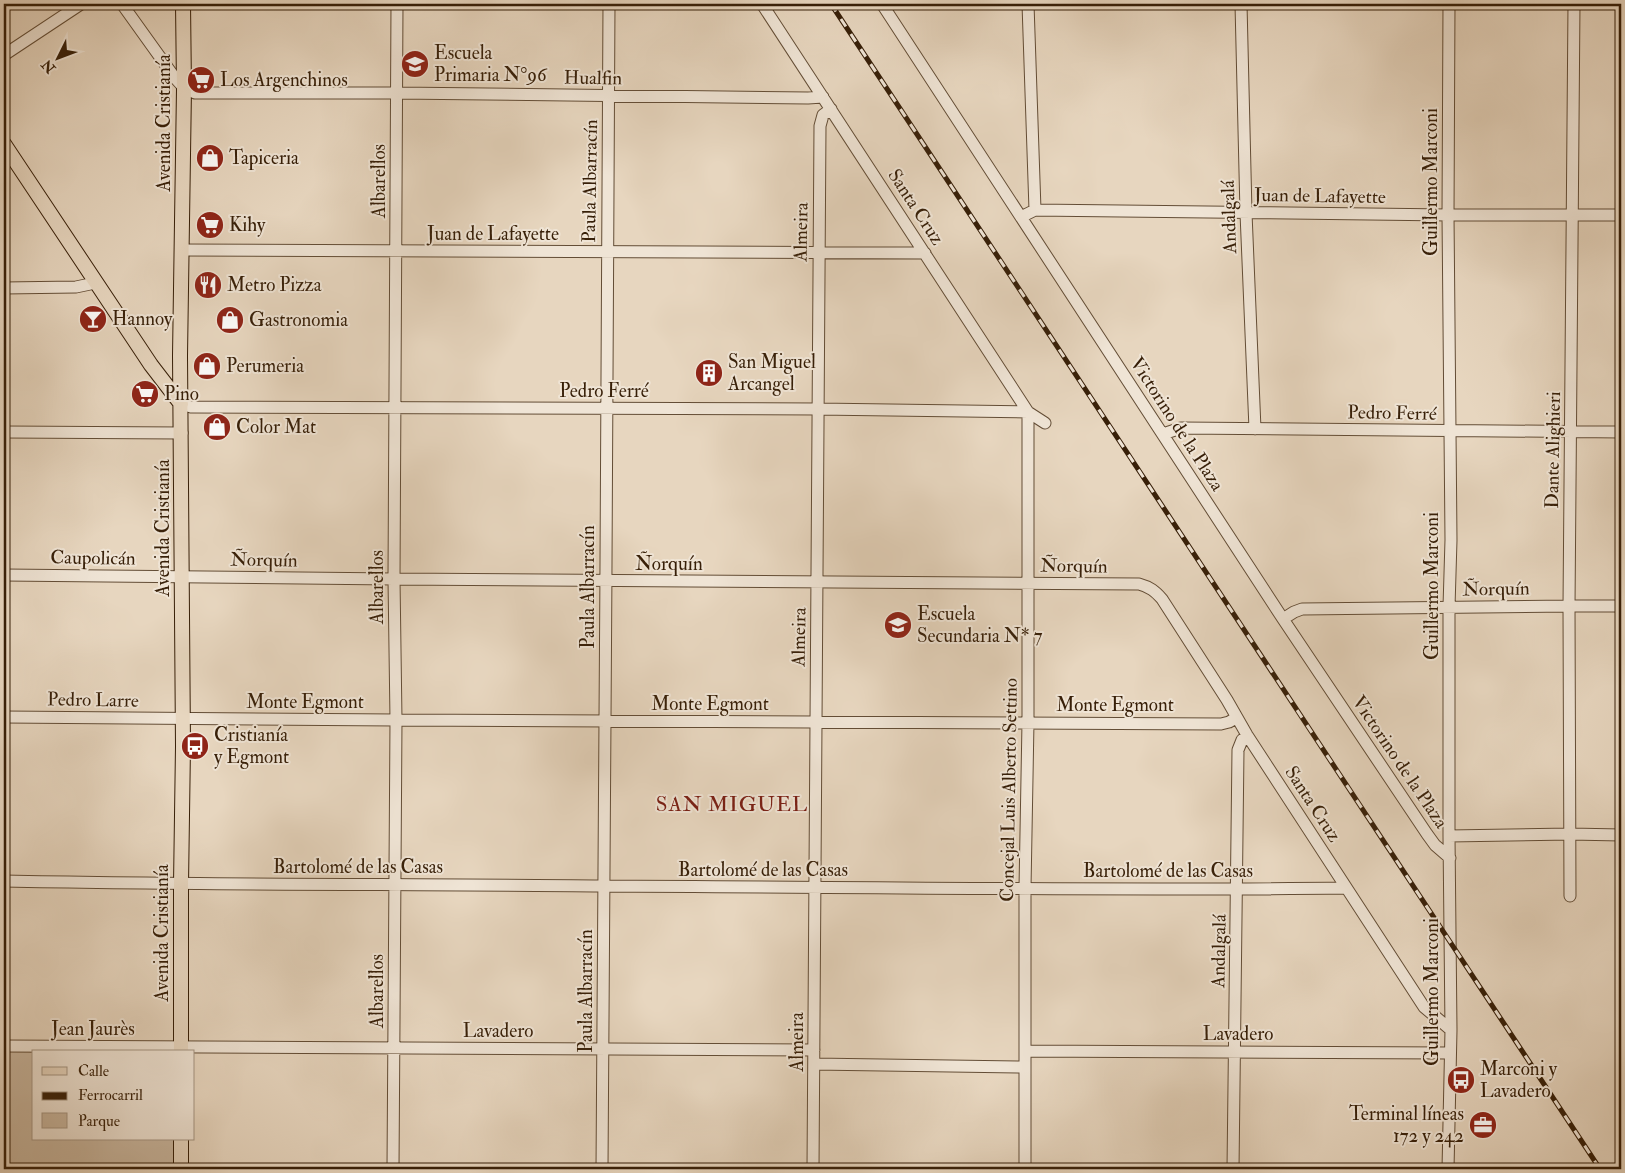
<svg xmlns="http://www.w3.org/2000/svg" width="1625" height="1173" viewBox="0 0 1625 1173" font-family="'IM FELL Double Pica',serif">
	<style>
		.green { fill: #c9b7a0; stroke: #806b54 }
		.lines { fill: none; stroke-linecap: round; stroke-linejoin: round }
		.minor-casing { stroke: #634d36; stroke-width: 13 }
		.major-casing { stroke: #371f08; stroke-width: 16 }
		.minor { stroke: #efe4d5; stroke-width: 11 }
		.major { stroke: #e7d6bf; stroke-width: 14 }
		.rail-casing { stroke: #371f08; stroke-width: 5 }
		.rail { stroke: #efe4d5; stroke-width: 3; stroke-dasharray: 9; stroke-linecap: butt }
		.labels { text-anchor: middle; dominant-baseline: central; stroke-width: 4; stroke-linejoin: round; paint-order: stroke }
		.poi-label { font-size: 19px; fill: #371f08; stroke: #efe4d5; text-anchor: start }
		.street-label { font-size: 19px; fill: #371f08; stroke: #efe4d5 }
		.quarter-label { font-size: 21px; letter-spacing: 1px; fill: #7a1f14; stroke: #efe4d5 }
	</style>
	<rect width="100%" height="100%" fill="#e7d6bf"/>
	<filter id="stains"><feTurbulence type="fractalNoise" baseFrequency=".004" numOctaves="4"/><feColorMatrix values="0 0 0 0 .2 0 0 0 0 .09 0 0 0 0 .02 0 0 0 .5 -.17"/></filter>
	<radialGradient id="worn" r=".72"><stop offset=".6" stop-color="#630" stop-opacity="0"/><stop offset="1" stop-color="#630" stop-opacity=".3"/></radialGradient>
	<!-- green -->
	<path class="green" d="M 4,1049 L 34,1052 L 34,1139 L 174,1139 L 174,1169 L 4,1169 Z"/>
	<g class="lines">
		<defs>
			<path id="minor" d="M 122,4 L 175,78 L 184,88 L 195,93 L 397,93 L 808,98 L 823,97
				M 762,4 L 1028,412 L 1045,423
				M 882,4 L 1283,619 L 1427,834 L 1435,845 L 1450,858
				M 1028,4 L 1035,210
				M 1241,4 L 1246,213 L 1255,429
				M 4,55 L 81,4
				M 1021,217 L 1035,210 L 1448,215 L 1621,215
				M 182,250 L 925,253
				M 4,288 L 76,287 L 95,283
				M 181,404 L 191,407 L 818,409 L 1028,412
				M 4,432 L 182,433
				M 1163,434 L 1181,428 L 1621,432
				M 4,575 L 394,579 L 1139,584 C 1150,587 1155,591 1162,599 L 1227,700 L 1247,735 L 1424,1007 L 1451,1030
				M 1283,619 L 1294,612 L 1302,609 L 1569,606 L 1621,606
				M 4,717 L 396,720 L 1221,724 L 1229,722 L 1236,718
				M 1449,836 L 1570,834 L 1621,835
				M 4,881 C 204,885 404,884 604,886 C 851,887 1098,891 1346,888
				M 1570,896 L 1569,606 L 1574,4
				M 4,1046 L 814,1050
				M 1025,1051 L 1450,1053
				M 814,1064 L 1024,1067
				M 393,1169 L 396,720 L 394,579 L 397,4
				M 602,1169 C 606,781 606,392 609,4
				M 813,1169 L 820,126 L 823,115 L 831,109
				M 1025,1169 L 1025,888 L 1028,722 L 1028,412
				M 1233,1169 L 1238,750 L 1242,740 L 1247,735
				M 1448,1169 L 1451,1030 L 1449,836 L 1449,607 L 1451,540 L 1448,215 L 1449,4"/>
			<path id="major" d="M 4,144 L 151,365 L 181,404
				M 181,1052 L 181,884 L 183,746 L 180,356 L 184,88 L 183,4
				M 181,1169 L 181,1139"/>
		</defs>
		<!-- minor casing -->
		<use href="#minor" class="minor-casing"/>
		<!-- major casing -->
		<use href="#major" class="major-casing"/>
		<!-- minor -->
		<use href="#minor" class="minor"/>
		<!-- major -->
		<use href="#major" class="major"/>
		<defs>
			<path id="rail" d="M 831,4 L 1600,1169"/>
		</defs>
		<!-- rail casing -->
		<use href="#rail" class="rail-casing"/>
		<!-- rail -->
		<use href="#rail" class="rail"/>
	</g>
	<!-- icons -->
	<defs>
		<symbol id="school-disc" viewBox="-11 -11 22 22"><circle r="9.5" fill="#8f2418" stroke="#efe4d5"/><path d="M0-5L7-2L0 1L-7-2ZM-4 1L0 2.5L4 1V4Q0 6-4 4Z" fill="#fff"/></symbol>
		<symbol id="supermarket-disc" viewBox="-11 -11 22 22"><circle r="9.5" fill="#8f2418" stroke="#efe4d5"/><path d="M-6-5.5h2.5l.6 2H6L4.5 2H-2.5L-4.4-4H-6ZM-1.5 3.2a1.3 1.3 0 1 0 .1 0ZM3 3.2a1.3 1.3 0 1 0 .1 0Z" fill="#fff"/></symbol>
		<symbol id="shop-disc" viewBox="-11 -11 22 22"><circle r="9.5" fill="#8f2418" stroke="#efe4d5"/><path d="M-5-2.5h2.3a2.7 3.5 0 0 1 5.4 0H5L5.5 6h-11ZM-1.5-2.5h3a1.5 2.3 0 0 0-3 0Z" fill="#fff"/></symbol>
		<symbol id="restaurant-disc" viewBox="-11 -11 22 22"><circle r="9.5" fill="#8f2418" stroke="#efe4d5"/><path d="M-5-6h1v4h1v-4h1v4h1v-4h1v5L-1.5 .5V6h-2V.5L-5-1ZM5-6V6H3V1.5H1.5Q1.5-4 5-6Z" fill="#fff"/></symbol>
		<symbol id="bar-disc" viewBox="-11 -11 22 22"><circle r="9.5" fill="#8f2418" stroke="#efe4d5"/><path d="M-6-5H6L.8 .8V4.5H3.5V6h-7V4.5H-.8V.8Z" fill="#fff"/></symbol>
		<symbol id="building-disc" viewBox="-11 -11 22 22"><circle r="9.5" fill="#8f2418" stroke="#efe4d5"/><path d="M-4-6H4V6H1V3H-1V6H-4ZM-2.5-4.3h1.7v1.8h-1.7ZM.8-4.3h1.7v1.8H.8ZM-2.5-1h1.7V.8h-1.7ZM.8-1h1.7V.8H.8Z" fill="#fff"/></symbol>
		<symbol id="bus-disc" viewBox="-11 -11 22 22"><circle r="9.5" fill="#8f2418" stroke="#efe4d5"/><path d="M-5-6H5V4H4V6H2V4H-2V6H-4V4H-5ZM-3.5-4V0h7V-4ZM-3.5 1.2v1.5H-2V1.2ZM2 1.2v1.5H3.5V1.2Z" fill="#fff"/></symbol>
		<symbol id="office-disc" viewBox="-11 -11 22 22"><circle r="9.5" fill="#8f2418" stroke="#efe4d5"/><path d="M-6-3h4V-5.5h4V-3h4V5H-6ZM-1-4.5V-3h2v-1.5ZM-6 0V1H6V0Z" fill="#fff"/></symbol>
	</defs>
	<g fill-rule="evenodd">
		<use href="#school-disc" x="399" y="48" width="32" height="32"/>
		<use href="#supermarket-disc" x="185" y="64" width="32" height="32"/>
		<use href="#shop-disc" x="194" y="142" width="32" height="32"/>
		<use href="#supermarket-disc" x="194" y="209" width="32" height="32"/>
		<use href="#restaurant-disc" x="192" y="269" width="32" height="32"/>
		<use href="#bar-disc" x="77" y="303" width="32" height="32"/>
		<use href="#shop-disc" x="214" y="304" width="32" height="32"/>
		<use href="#shop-disc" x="191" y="350" width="32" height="32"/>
		<use href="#building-disc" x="693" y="357" width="32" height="32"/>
		<use href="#supermarket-disc" x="129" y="378" width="32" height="32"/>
		<use href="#shop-disc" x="201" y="411" width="32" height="32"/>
		<use href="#school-disc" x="882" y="609" width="32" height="32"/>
		<use href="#bus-disc" x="179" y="730" width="32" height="32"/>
		<use href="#bus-disc" x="1445" y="1064" width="32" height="32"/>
		<use href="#office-disc" x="1467" y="1109" width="32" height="32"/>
	</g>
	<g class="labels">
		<!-- poi labels -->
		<g class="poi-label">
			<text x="434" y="53">Escuela<tspan x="434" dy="22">Primaria N°96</tspan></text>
			<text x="220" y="80">Los Argenchinos</text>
			<text x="229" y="158">Tapiceria</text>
			<text x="229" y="225">Kihy</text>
			<text x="227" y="285">Metro Pizza</text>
			<text x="112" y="319">Hannoy</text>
			<text x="249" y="320">Gastronomia</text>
			<text x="728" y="362">San Miguel<tspan x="728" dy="22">Arcangel</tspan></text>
			<text x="226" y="366">Perumeria</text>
			<text x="164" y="394">Pino</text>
			<text x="236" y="427">Color Mat</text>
			<text x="917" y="614">Escuela<tspan x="917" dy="22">Secundaria N* 7</tspan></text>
			<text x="214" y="735">Cristianía<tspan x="214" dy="22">y Egmont</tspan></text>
			<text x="1480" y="1069">Marconi y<tspan x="1480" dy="22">Lavadero</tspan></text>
			<text x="1464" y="1114" text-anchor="end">Terminal líneas<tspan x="1464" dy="22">172 y 242</tspan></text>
		</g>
		<!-- street labels -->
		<g class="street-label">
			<text transform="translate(593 78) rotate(1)">Hualfin</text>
			<text transform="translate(164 123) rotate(-90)">Avenida Cristianía</text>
			<text transform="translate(379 181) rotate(-90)">Albarellos</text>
			<text transform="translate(590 181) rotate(-89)">Paula Albarracín</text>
			<text transform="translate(1431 182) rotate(-90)">Guillermo Marconi</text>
			<text transform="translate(1320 196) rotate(1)">Juan de Lafayette</text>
			<text transform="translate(916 207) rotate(57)">Santa Cruz</text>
			<text transform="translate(1229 217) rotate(-92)">Andalgalá</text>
			<text transform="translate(801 232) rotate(-89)">Almeira</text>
			<text x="493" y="234">Juan de Lafayette</text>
			<text x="604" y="391">Pedro Ferré</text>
			<text transform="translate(1392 413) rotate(1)">Pedro Ferré</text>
			<text transform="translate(1177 424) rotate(57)">Victorino de la Plaza</text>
			<text transform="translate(1553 450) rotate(-89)">Dante Alighieri</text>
			<text transform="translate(163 528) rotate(-90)">Avenida Cristianía</text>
			<text transform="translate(93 558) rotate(1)">Caupolicán</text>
			<text transform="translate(264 560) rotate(1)">Ñorquín</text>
			<text x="669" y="564">Ñorquín</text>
			<text transform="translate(1074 566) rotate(1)">Ñorquín</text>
			<text transform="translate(1432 586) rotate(-90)">Guillermo Marconi</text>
			<text transform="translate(377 587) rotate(-90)">Albarellos</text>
			<text transform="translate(588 587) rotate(-90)">Paula Albarracín</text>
			<text transform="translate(1496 589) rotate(-1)">Ñorquín</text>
			<text transform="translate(799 637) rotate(-89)">Almeira</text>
			<text transform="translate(93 700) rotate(1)">Pedro Larre</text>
			<text x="305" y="702">Monte Egmont</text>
			<text x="710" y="704">Monte Egmont</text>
			<text x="1115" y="705">Monte Egmont</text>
			<text transform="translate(1400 762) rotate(56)">Victorino de la Plaza</text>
			<text transform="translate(1009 790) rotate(-89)">Concejal Luis Alberto Settino</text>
			<text transform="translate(1313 804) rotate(57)">Santa Cruz</text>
			<text x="358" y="867">Bartolomé de las Casas</text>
			<text x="763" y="870">Bartolomé de las Casas</text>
			<text x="1168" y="871">Bartolomé de las Casas</text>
			<text transform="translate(162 933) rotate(-90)">Avenida Cristianía</text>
			<text transform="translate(1219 951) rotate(-89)">Andalgalá</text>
			<text transform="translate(377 991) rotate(-90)">Albarellos</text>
			<text transform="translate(586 991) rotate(-90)">Paula Albarracín</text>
			<text transform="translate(1432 992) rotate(-90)">Guillermo Marconi</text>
			<text x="93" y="1029">Jean Jaurès</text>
			<text x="498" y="1031">Lavadero</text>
			<text x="1238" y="1034">Lavadero</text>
			<text transform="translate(797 1042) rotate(-90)">Almeira</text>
		</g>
		<!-- quarter labels -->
		<g class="quarter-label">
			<text x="732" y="804">SAN MIGUEL</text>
		</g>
	</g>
	<!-- margin -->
	<rect width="1625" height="1173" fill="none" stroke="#e7d6bf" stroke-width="20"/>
	<rect x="5" y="5" width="1615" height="1163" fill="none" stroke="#371f08" stroke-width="2.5"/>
	<rect x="10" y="10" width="1605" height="1153" fill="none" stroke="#371f08"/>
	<!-- legend -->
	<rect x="32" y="1050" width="162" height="90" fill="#efe4d5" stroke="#a59583"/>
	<rect x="42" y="1067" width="25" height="8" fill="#e7d6bf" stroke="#a59583"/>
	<text x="78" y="1076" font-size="15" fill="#371f08">Calle</text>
	<rect x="42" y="1092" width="25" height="8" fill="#371f08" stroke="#a59583"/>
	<text x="78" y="1100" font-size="15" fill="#371f08">Ferrocarril</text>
	<rect x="42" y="1113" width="25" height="15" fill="#c9b7a0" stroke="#a59583"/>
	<text x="78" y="1126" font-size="15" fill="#371f08">Parque</text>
	<!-- north arrow -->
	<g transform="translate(58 58) rotate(228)" stroke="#efe4d5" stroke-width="4" paint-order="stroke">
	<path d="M0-4L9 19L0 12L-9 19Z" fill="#371f08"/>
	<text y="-8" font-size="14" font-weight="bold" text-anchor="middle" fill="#371f08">N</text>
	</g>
	<rect width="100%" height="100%" filter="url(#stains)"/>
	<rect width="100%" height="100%" fill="url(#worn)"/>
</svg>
